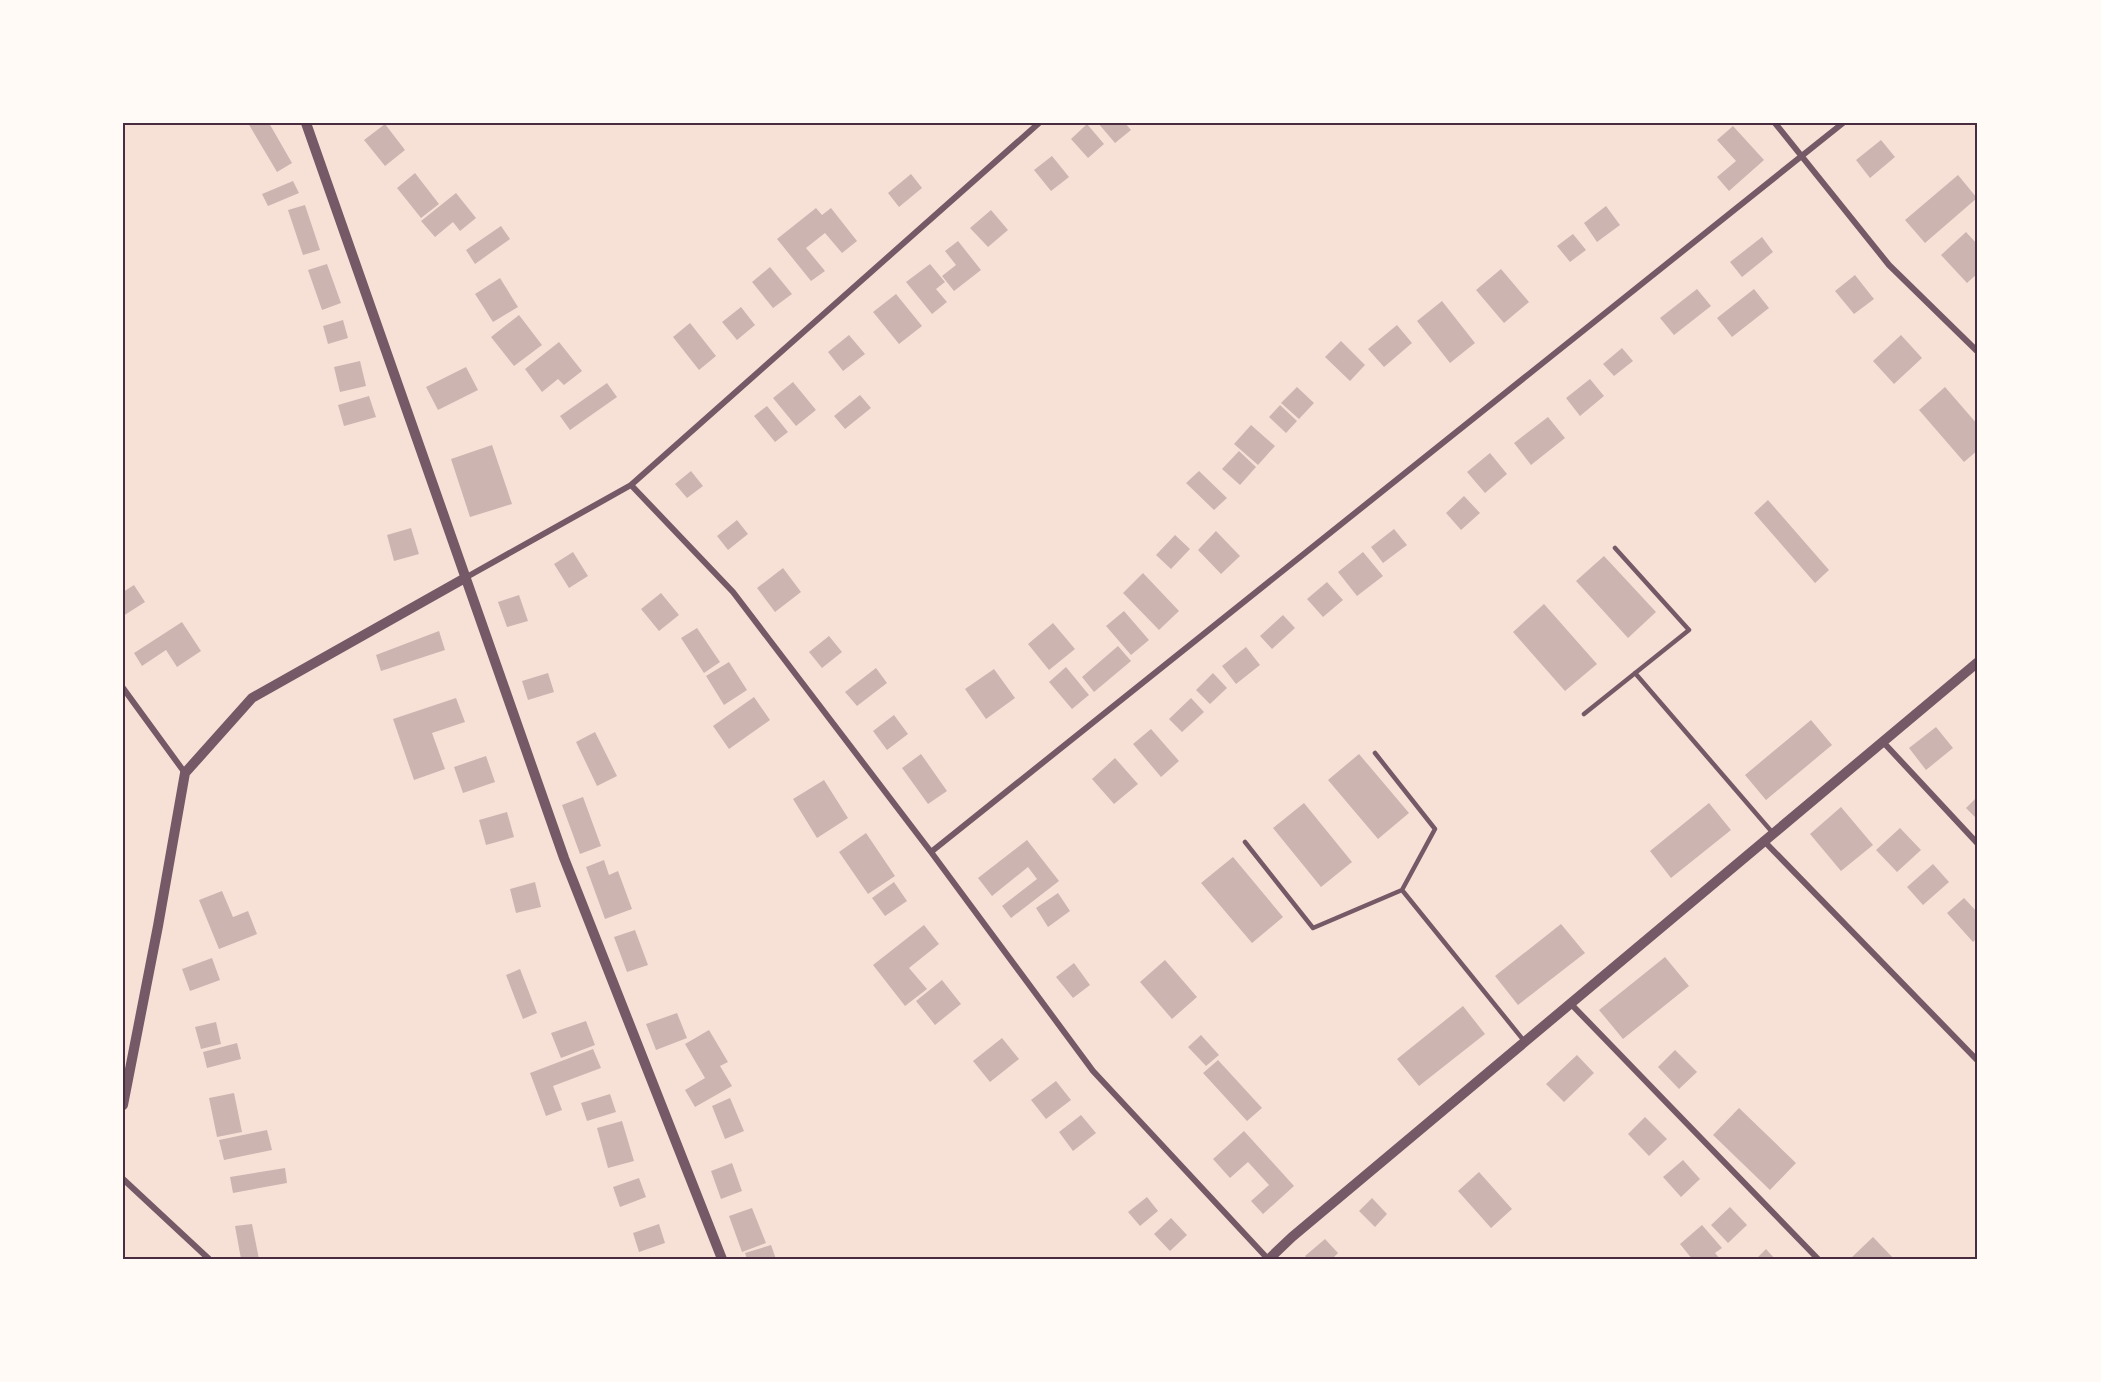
<svg xmlns="http://www.w3.org/2000/svg" width="2101" height="1382" viewBox="0 0 2101 1382" font-family="Helvetica,sans-serif">
	<style>
		.building { fill: #ccb4b1 }
		.lines { fill: none; stroke-linecap: round; stroke-linejoin: round }
		.service { stroke: #755966; stroke-width: 4.5 }
		.minor { stroke: #755966; stroke-width: 6 }
		.tertiary { stroke: #755966; stroke-width: 10 }
		.neatline { fill: none; stroke: #4a2c40; stroke-width: 2 }
	</style>
	<rect width="100%" height="100%" fill="#f7e1d7"/>
	<!-- building -->
	<path class="building" d="M 248,123 L 269,123 L 292,163 L 277,172 Z
		M 1098,123 L 1125,123 L 1131,130 L 1115,143 Z
		M 385,124 L 405,150 L 385,166 L 364,140 Z
		M 1087,124 L 1104,144 L 1088,158 L 1071,139 Z
		M 1733,126 L 1764,160 L 1729,191 L 1717,177 L 1736,161 L 1717,140 Z
		M 1881,140 L 1895,157 L 1870,178 L 1856,160 Z
		M 1052,156 L 1069,177 L 1051,191 L 1034,170 Z
		M 415,173 L 439,204 L 421,218 L 397,188 Z
		M 911,174 L 922,188 L 899,207 L 888,193 Z
		M 1958,175 L 1977,198 L 1925,243 L 1905,220 Z
		M 293,181 L 299,193 L 268,206 L 262,194 Z
		M 456,193 L 476,218 L 460,231 L 453,222 L 435,237 L 421,221 Z
		M 305,205 L 320,250 L 303,255 L 288,210 Z
		M 1606,206 L 1620,225 L 1597,242 L 1584,223 Z
		M 816,208 L 822,215 L 831,208 L 857,241 L 842,253 L 825,233 L 806,248 L 825,271 L 811,281 L 777,239 Z
		M 991,210 L 1008,230 L 988,247 L 970,228 Z
		M 501,226 L 510,239 L 475,264 L 466,250 Z
		M 1966,232 L 1978,245 L 1978,273 L 1967,283 L 1941,255 Z
		M 1573,234 L 1586,250 L 1570,262 L 1557,246 Z
		M 1762,237 L 1773,252 L 1742,277 L 1730,262 Z
		M 958,241 L 981,270 L 954,291 L 942,276 L 956,265 L 945,251 Z
		M 327,264 L 341,303 L 322,310 L 308,270 Z
		M 930,264 L 945,282 L 936,289 L 947,302 L 932,314 L 906,282 Z
		M 770,267 L 792,294 L 773,308 L 752,282 Z
		M 1501,269 L 1529,302 L 1504,323 L 1476,290 Z
		M 1855,275 L 1874,299 L 1854,314 L 1835,291 Z
		M 500,278 L 518,307 L 493,322 L 475,294 Z
		M 1697,289 L 1711,306 L 1674,335 L 1660,318 Z
		M 1754,289 L 1769,308 L 1732,337 L 1717,318 Z
		M 896,294 L 922,326 L 899,344 L 873,312 Z
		M 1442,301 L 1475,343 L 1450,363 L 1417,321 Z
		M 741,307 L 755,325 L 737,340 L 722,322 Z
		M 519,315 L 542,345 L 514,366 L 491,337 Z
		M 343,320 L 348,338 L 328,344 L 323,326 Z
		M 690,323 L 716,356 L 699,370 L 673,337 Z
		M 1397,325 L 1412,343 L 1384,367 L 1368,349 Z
		M 849,335 L 865,354 L 843,371 L 828,352 Z
		M 1901,335 L 1922,358 L 1894,384 L 1873,361 Z
		M 1341,341 L 1365,365 L 1350,381 L 1325,357 Z
		M 559,342 L 582,371 L 564,385 L 558,379 L 542,392 L 525,369 Z
		M 1622,348 L 1633,361 L 1614,376 L 1603,364 Z
		M 360,361 L 366,386 L 340,392 L 334,367 Z
		M 466,367 L 478,390 L 438,410 L 426,387 Z
		M 1590,379 L 1604,396 L 1580,416 L 1566,398 Z
		M 793,382 L 816,410 L 796,426 L 773,398 Z
		M 607,383 L 617,397 L 570,430 L 560,416 Z
		M 1297,387 L 1314,403 L 1299,419 L 1281,403 Z
		M 1945,387 L 1978,425 L 1978,450 L 1964,462 L 1919,410 Z
		M 860,395 L 871,408 L 845,429 L 834,416 Z
		M 369,396 L 376,417 L 344,426 L 338,405 Z
		M 1280,405 L 1297,421 L 1286,433 L 1269,417 Z
		M 767,406 L 788,432 L 775,442 L 754,416 Z
		M 1548,417 L 1565,438 L 1531,465 L 1514,443 Z
		M 1251,425 L 1275,446 L 1258,465 L 1234,444 Z
		M 492,445 L 512,504 L 470,517 L 451,459 Z
		M 1239,451 L 1256,467 L 1240,485 L 1222,469 Z
		M 1490,453 L 1507,474 L 1485,493 L 1467,472 Z
		M 691,471 L 703,486 L 687,498 L 675,484 Z
		M 1199,471 L 1227,498 L 1214,510 L 1186,483 Z
		M 1464,496 L 1480,513 L 1461,530 L 1446,513 Z
		M 1768,500 L 1829,570 L 1815,583 L 1754,513 Z
		M 737,520 L 748,534 L 728,550 L 717,536 Z
		M 411,528 L 419,554 L 394,561 L 387,535 Z
		M 1394,529 L 1407,545 L 1383,563 L 1371,547 Z
		M 1216,531 L 1240,556 L 1221,574 L 1198,550 Z
		M 1175,535 L 1190,549 L 1171,569 L 1156,555 Z
		M 573,552 L 588,576 L 569,588 L 554,564 Z
		M 1363,552 L 1383,576 L 1357,596 L 1338,572 Z
		M 1604,556 L 1656,612 L 1628,638 L 1576,581 Z
		M 783,568 L 801,592 L 775,612 L 757,588 Z
		M 1143,573 L 1179,611 L 1159,630 L 1123,593 Z
		M 1327,582 L 1343,600 L 1323,617 L 1307,599 Z
		M 134,585 L 145,602 L 123,616 L 123,592 Z
		M 661,593 L 679,615 L 659,631 L 641,609 Z
		M 519,595 L 528,621 L 507,627 L 498,602 Z
		M 1544,604 L 1597,664 L 1565,691 L 1513,632 Z
		M 1124,611 L 1149,640 L 1131,655 L 1106,626 Z
		M 1283,615 L 1295,628 L 1272,649 L 1260,636 Z
		M 182,622 L 201,651 L 177,667 L 166,650 L 142,666 L 134,653 Z
		M 1053,623 L 1075,649 L 1049,670 L 1028,644 Z
		M 697,628 L 720,662 L 704,673 L 681,638 Z
		M 439,631 L 445,650 L 381,671 L 376,655 Z
		M 829,636 L 842,652 L 822,668 L 809,652 Z
		M 1118,646 L 1131,661 L 1094,692 L 1082,677 Z
		M 1246,647 L 1260,665 L 1236,684 L 1222,666 Z
		M 729,662 L 747,690 L 724,705 L 706,676 Z
		M 1066,667 L 1089,695 L 1072,709 L 1049,682 Z
		M 876,668 L 887,683 L 857,706 L 845,692 Z
		M 994,669 L 1015,698 L 986,719 L 965,689 Z
		M 548,673 L 554,692 L 528,700 L 522,681 Z
		M 1213,673 L 1227,688 L 1210,704 L 1196,690 Z
		M 754,697 L 770,720 L 729,749 L 713,726 Z
		M 456,698 L 465,722 L 432,733 L 445,769 L 414,780 L 393,719 Z
		M 1191,698 L 1204,712 L 1182,732 L 1169,719 Z
		M 894,715 L 908,734 L 887,750 L 873,731 Z
		M 1811,720 L 1832,745 L 1766,800 L 1745,775 Z
		M 1936,727 L 1953,748 L 1926,770 L 1909,748 Z
		M 1151,729 L 1179,761 L 1161,777 L 1133,744 Z
		M 595,732 L 617,776 L 597,786 L 576,742 Z
		M 921,754 L 947,791 L 928,804 L 902,768 Z
		M 1359,754 L 1409,813 L 1378,839 L 1328,780 Z
		M 486,756 L 495,782 L 463,793 L 454,767 Z
		M 1115,758 L 1138,784 L 1114,804 L 1092,779 Z
		M 824,780 L 848,818 L 817,838 L 793,799 Z
		M 1978,796 L 1978,820 L 1966,808 Z
		M 583,797 L 601,846 L 580,854 L 562,805 Z
		M 1304,803 L 1352,862 L 1321,887 L 1273,828 Z
		M 1709,803 L 1731,830 L 1671,878 L 1650,851 Z
		M 1841,807 L 1873,845 L 1841,871 L 1810,834 Z
		M 507,812 L 514,837 L 486,845 L 479,820 Z
		M 1900,828 L 1921,850 L 1897,872 L 1876,850 Z
		M 866,833 L 895,876 L 868,894 L 839,852 Z
		M 1027,840 L 1059,881 L 1011,918 L 1002,906 L 1037,879 L 1028,867 L 992,896 L 978,878 Z
		M 1233,857 L 1283,917 L 1252,943 L 1201,883 Z
		M 604,860 L 609,875 L 618,871 L 632,909 L 605,919 L 586,867 Z
		M 1933,864 L 1949,882 L 1923,905 L 1907,887 Z
		M 535,882 L 541,907 L 516,913 L 510,889 Z
		M 894,882 L 907,901 L 885,916 L 872,898 Z
		M 222,891 L 233,917 L 248,911 L 257,934 L 219,949 L 199,900 Z
		M 1058,893 L 1070,911 L 1048,927 L 1036,908 Z
		M 1964,898 L 1978,913 L 1978,937 L 1973,942 L 1947,913 Z
		M 1561,924 L 1585,953 L 1518,1005 L 1495,976 Z
		M 924,925 L 939,944 L 909,968 L 927,989 L 905,1006 L 873,965 Z
		M 635,930 L 648,965 L 627,972 L 614,937 Z
		M 1665,957 L 1689,986 L 1623,1039 L 1599,1010 Z
		M 212,958 L 220,980 L 190,991 L 182,969 Z
		M 1165,960 L 1197,997 L 1172,1019 L 1140,982 Z
		M 1074,963 L 1090,985 L 1073,998 L 1056,977 Z
		M 520,969 L 537,1013 L 523,1019 L 506,975 Z
		M 942,980 L 961,1004 L 935,1025 L 916,1001 Z
		M 1463,1006 L 1485,1034 L 1419,1086 L 1397,1059 Z
		M 677,1013 L 687,1038 L 656,1050 L 646,1024 Z
		M 586,1021 L 595,1045 L 561,1058 L 551,1033 Z
		M 216,1022 L 221,1044 L 201,1049 L 195,1027 Z
		M 709,1030 L 728,1062 L 720,1066 L 732,1086 L 695,1107 L 685,1090 L 705,1078 L 685,1044 Z
		M 1201,1035 L 1219,1055 L 1206,1066 L 1188,1047 Z
		M 1002,1038 L 1019,1059 L 990,1082 L 973,1061 Z
		M 237,1043 L 241,1059 L 207,1068 L 203,1052 Z
		M 593,1049 L 601,1068 L 553,1086 L 562,1110 L 546,1116 L 530,1073 Z
		M 1675,1050 L 1697,1072 L 1679,1089 L 1658,1067 Z
		M 1577,1055 L 1594,1073 L 1564,1102 L 1546,1084 Z
		M 1218,1060 L 1262,1108 L 1247,1121 L 1203,1073 Z
		M 1056,1081 L 1071,1100 L 1046,1119 L 1031,1100 Z
		M 234,1093 L 242,1132 L 217,1137 L 209,1098 Z
		M 610,1094 L 616,1112 L 587,1121 L 581,1103 Z
		M 730,1098 L 744,1131 L 725,1139 L 712,1106 Z
		M 1739,1108 L 1796,1163 L 1770,1190 L 1713,1135 Z
		M 1081,1115 L 1096,1133 L 1073,1151 L 1059,1132 Z
		M 1645,1117 L 1667,1139 L 1649,1156 L 1628,1134 Z
		M 622,1121 L 634,1161 L 608,1168 L 597,1128 Z
		M 267,1130 L 272,1150 L 224,1160 L 219,1140 Z
		M 1244,1131 L 1294,1186 L 1263,1214 L 1251,1201 L 1269,1185 L 1248,1162 L 1230,1178 L 1213,1159 Z
		M 1683,1160 L 1700,1179 L 1681,1197 L 1663,1177 Z
		M 732,1163 L 742,1191 L 721,1199 L 711,1171 Z
		M 285,1168 L 287,1183 L 233,1193 L 230,1177 Z
		M 1479,1172 L 1512,1209 L 1491,1228 L 1458,1191 Z
		M 639,1178 L 646,1197 L 620,1207 L 613,1187 Z
		M 1147,1197 L 1158,1211 L 1140,1226 L 1128,1212 Z
		M 1372,1198 L 1387,1214 L 1375,1227 L 1359,1211 Z
		M 1730,1207 L 1747,1225 L 1728,1243 L 1711,1225 Z
		M 752,1208 L 766,1243 L 742,1252 L 729,1216 Z
		M 1171,1218 L 1187,1235 L 1170,1251 L 1154,1234 Z
		M 252,1224 L 259,1259 L 241,1259 L 235,1226 Z
		M 659,1224 L 665,1243 L 639,1252 L 633,1233 Z
		M 1702,1225 L 1722,1248 L 1715,1253 L 1720,1259 L 1692,1259 L 1680,1244 Z
		M 1873,1237 L 1894,1259 L 1850,1259 Z
		M 1325,1239 L 1338,1253 L 1332,1259 L 1308,1259 L 1305,1256 Z
		M 771,1245 L 776,1259 L 747,1259 L 745,1253 Z
		M 1766,1249 L 1775,1259 L 1756,1259 Z"/>
	<g class="lines">
		<!-- service -->
		<path class="service" d="M 1635,673 L 1772,832
			M 1584,714 L 1689,630 L 1615,548
			M 1375,753 L 1435,829 L 1402,890
			M 1245,842 L 1313,928 L 1402,890 L 1525,1042"/>
		<!-- minor -->
		<path class="minor" d="M 1775,123 L 1889,265 L 1978,352
			M 631,485 L 733,592 L 931,852 L 1093,1071 L 1268,1259
			M 465,578 L 631,485 L 1039,123
			M 123,688 L 185,773
			M 1884,743 L 1978,844
			M 1763,840 L 1978,1061
			M 931,852 L 1843,123
			M 1571,1004 L 1818,1259
			M 123,1179 L 209,1259"/>
		<!-- tertiary -->
		<path class="tertiary" d="M 306,123 L 564,858 L 722,1259
			M 123,1105 L 158,926 L 185,773 L 252,698 L 465,578
			M 1269,1259 L 1292,1237 L 1978,662"/>
	</g>
	<!-- border -->
	<rect width="2101" height="1382" fill="none" stroke="#fffaf5" stroke-width="249"/>
	<rect x="124" y="124" width="1852" height="1134" class="neatline"/>
</svg>
